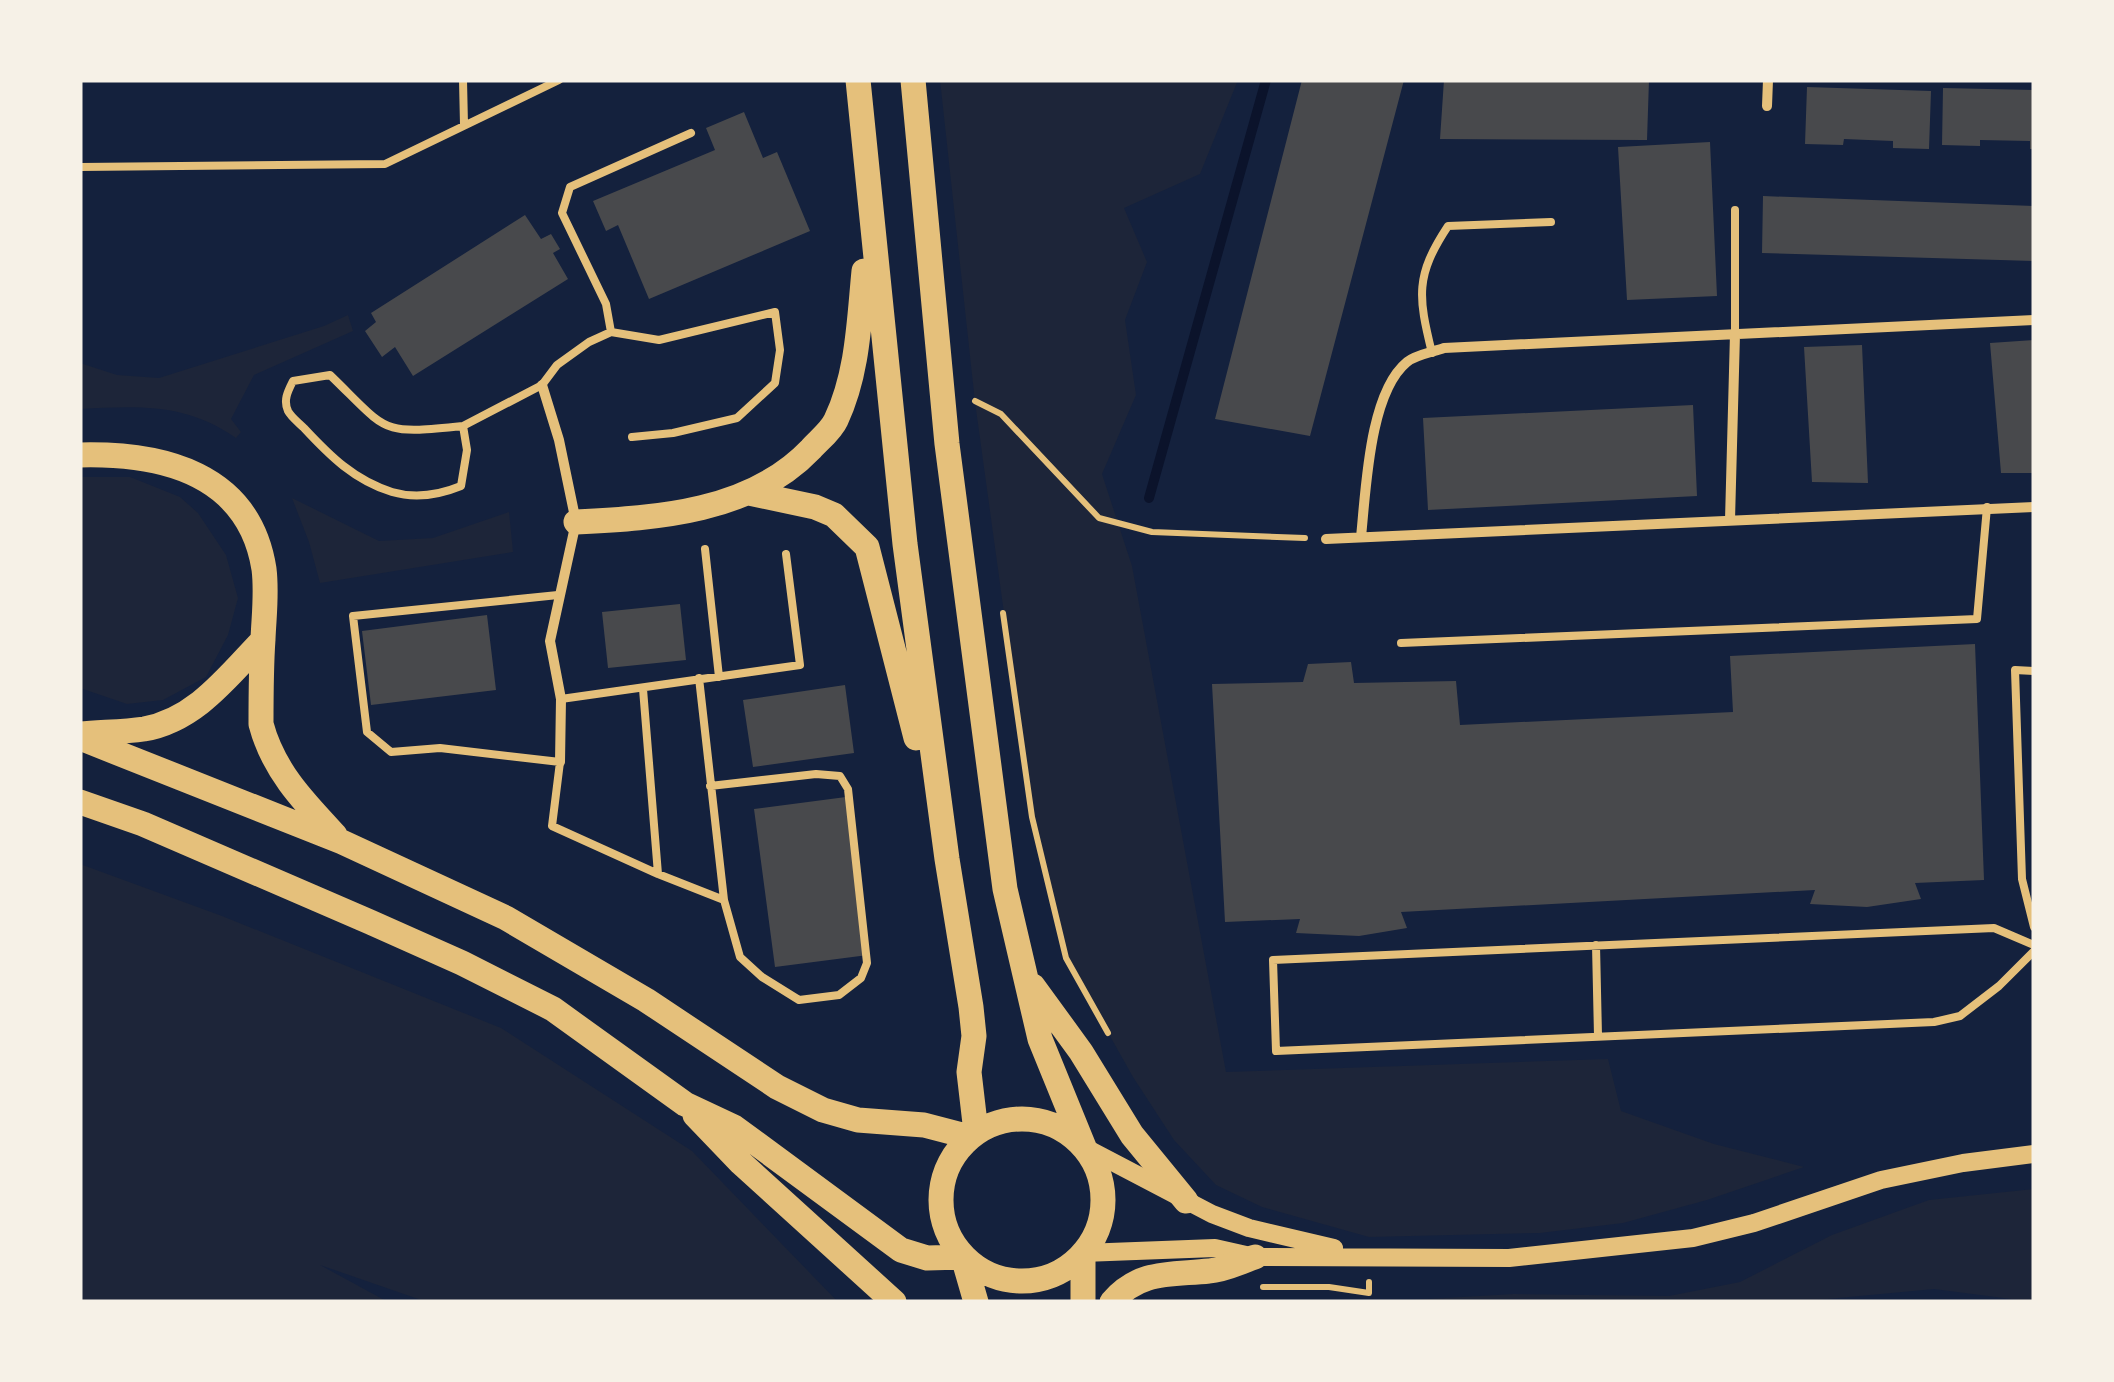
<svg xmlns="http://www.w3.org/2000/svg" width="2114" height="1382" viewBox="0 0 2114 1382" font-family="'Public Sans',sans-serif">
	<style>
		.green { fill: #1d2539 }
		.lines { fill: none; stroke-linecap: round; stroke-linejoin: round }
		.stream { stroke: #0b132b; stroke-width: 10 }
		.building { fill: #48494c }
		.path { stroke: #e5c07b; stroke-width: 6 }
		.service { stroke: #e5c07b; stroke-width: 8 }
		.minor { stroke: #e5c07b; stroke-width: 10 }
		.tertiary { stroke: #e5c07b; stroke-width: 18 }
		.primary { stroke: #e5c07b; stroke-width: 25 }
	</style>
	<rect width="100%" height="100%" fill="#14213d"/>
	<!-- green -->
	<path class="green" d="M 940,80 L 1238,80 L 1200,174 L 1124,208 L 1147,262 L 1125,320 L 1136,395 L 1102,474 L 1132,566 L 1226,1072 L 1608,1059 L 1621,1111 L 1714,1144 L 1804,1167 L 1707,1200 L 1623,1223 L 1540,1233 L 1369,1237 L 1262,1207 L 1216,1185 L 1174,1140 L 1133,1077 L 1066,958 L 1032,817 L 975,402 Z
		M 348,315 L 353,331 L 254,375 L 231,419 L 241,432 L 236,438 C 186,403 139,406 80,409 L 80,363 L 117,375 L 159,378 L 324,326 Z
		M 80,477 L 130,477 L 180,497 L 198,513 L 226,555 L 238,598 L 228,635 L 206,677 L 163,700 L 127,704 L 80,688 Z
		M 292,498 L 379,541 L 433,538 L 509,512 L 513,552 L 320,583 L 309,542 Z
		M 80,864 L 222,916 L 501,1028 L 692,1151 L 838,1302 L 427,1302 L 320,1265 L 388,1302 L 80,1302 Z
		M 2034,1189 L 2034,1302 L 1934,1289 L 1796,1302 L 1376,1302 L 1514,1294 L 1669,1296 L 1740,1282 L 1832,1235 L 1929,1200 Z"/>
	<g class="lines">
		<!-- stream -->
		<path class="stream" d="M 1149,498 L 1266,80"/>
	</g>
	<!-- building -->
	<path class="building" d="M 1302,80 L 1404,80 L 1310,436 L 1215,419 Z
		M 1444,80 L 1649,80 L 1647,140 L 1440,139 Z
		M 1807,87 L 1931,91 L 1929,149 L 1893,148 L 1893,141 L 1844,139 L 1843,145 L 1805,144 Z
		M 1943,88 L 2034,90 L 2034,149 L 2030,149 L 2030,141 L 1980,140 L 1980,146 L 1942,145 Z
		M 744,112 L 763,158 L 777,152 L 810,231 L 649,299 L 618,225 L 606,231 L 593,201 L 715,150 L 706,128 Z
		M 1710,142 L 1717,296 L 1627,300 L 1618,147 Z
		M 1763,196 L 2034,206 L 2034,261 L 1762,253 Z
		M 525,215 L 541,239 L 551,234 L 560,249 L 553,253 L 568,279 L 413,376 L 395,347 L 382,357 L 365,331 L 376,322 L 371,313 Z
		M 2034,340 L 2034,473 L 2001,473 L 1990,343 Z
		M 1862,345 L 1868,483 L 1812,482 L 1804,347 Z
		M 1693,405 L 1697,496 L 1428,510 L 1423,418 Z
		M 680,604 L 686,660 L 608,668 L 602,612 Z
		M 487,615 L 496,690 L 371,705 L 362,631 Z
		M 1975,644 L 1984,880 L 1915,883 L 1921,899 L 1867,907 L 1810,904 L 1815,890 L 1401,912 L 1407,928 L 1359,936 L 1296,933 L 1300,919 L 1225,922 L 1212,684 L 1303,682 L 1308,664 L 1351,662 L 1354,683 L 1456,681 L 1460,725 L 1733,712 L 1730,656 Z
		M 845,685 L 854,753 L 753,767 L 743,700 Z
		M 846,797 L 868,955 L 775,967 L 754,809 Z"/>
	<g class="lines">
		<!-- path -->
		<path class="path" d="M 975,401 L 1001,414 L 1099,518 L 1152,532 L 1305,538
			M 1003,613 L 1032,817 L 1066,958 L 1108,1033
			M 1263,1287 L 1329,1287 L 1369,1293 L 1369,1282"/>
		<!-- service -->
		<path class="service" d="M 463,80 L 464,125
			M 80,167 L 385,164 L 559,80
			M 611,332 L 606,304 L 562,213 L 570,187 L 691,133
			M 1735,334 L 1735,210
			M 1432,353 C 1418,296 1415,276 1448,226 L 1551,222
			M 463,426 C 378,435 389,432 330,375 L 293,381 C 288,391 283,400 288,411 C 291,417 299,423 304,428 C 330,456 354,480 392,492 C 416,499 439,495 461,486 L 467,450 L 463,426 L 542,385 L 557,365 L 589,342 L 611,332 L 659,340 L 775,312 L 780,350 L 775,383 L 737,418 L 673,433 L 632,437
			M 705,549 L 719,677
			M 558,595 L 353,616 L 367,732 L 391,752 L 440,748 L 560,762 L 552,826 L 658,874 L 724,900 L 699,678
			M 1401,643 L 1977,619 L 1987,507
			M 2034,671 L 2015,670 L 2022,879 L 2034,927
			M 643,689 L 658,874
			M 561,699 L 800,665 L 786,554
			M 710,786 L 816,774 L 840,776 L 848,789 L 867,963 L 861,978 L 839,995 L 799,1000 L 762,977 L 740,957 L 724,900
			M 1596,945 L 1598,1036
			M 2034,945 L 1994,928 L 1273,960 L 1276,1051 L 1934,1022 L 1960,1016 L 1999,986 L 2034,951"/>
		<!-- minor -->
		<path class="minor" d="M 1767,106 L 1768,80
			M 542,385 L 559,440 L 576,522 L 550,641 L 561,699 L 560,762
			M 1730,520 L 1735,334
			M 1361,537 C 1366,490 1369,393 1407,362 C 1415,355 1433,352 1444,348 L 2034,320
			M 1326,539 L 2034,507"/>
		<!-- tertiary -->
		<path class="tertiary" d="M 1084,1147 L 1212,1214 L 1249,1228 L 1334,1248
			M 1083,1253 L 1215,1248 L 1255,1257 L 1509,1258 L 1693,1238 L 1754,1223 L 1881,1180 L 1963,1163 L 2034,1154"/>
		<!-- primary -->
		<path class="primary" d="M 858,80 L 905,544 L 947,859 L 971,1007 L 974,1036 L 969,1072 L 976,1132
			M 913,80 L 947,444 L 1005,889 L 1040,1039 L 1084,1147
			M 80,455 C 162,453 249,473 264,569 C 267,593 264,615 263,639 C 261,667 261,696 261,724 C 273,770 303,801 335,835
			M 749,493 L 815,507 L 834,515 L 867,547 L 916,738
			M 576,522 C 658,518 751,512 811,449 C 819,440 831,431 836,420 C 858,373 859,322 864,271
			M 80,734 C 101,732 123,732 144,729 C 196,720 228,676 263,640
			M 80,738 L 342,842 L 506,918 L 646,1000 L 777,1087 L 823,1110 L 858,1120 L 924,1125 L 970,1137
			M 80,802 L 143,824 L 370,922 L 462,963 L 553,1009 L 685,1104 L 734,1127 L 901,1250 L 927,1258 L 963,1257
			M 1033,986 L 1081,1052 L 1132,1135 L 1186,1201
			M 695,1115 L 741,1163 L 894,1302
			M941 1200a81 81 0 1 1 162 0a81 81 0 1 1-162 0Z
			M 963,1257 L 976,1302
			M 1083,1302 L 1083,1253
			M 1112,1302 C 1139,1270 1171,1275 1209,1271 C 1224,1270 1240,1262 1255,1257"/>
	</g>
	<!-- border -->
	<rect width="2114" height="1382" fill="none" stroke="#f6f1e7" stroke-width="165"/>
</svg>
